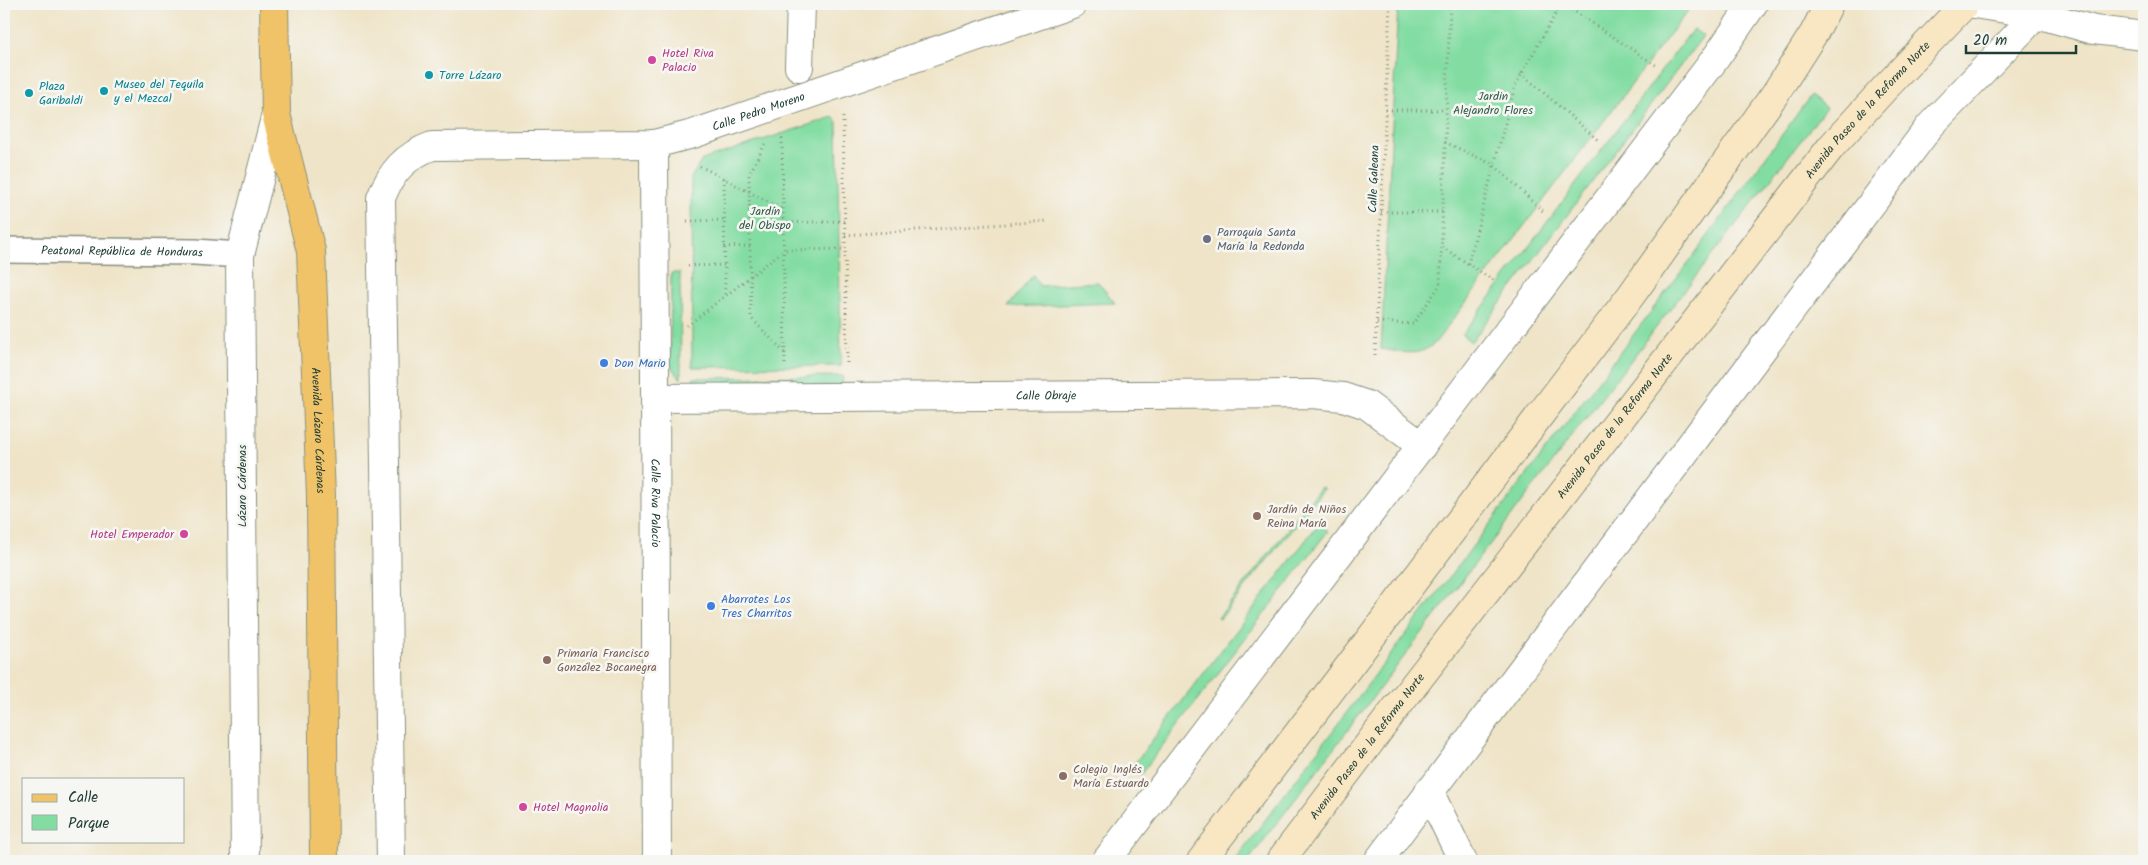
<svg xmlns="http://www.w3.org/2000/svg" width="2148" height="865" viewBox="0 0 2148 865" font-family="Kalam,sans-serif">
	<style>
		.green { fill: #83dda3; stroke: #518d6c }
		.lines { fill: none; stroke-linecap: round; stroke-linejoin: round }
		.pedestrian-casing { stroke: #87907e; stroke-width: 28 }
		.minor-casing { stroke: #87907e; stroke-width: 30 }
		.tertiary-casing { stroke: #87907e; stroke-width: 30 }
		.secondary-casing { stroke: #87907e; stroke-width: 30 }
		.primary-casing { stroke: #87907e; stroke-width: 30 }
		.path { stroke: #87907e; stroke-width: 3; stroke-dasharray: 1 4; stroke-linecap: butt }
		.pedestrian { stroke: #fff; stroke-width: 25 }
		.minor { stroke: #fff; stroke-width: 28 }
		.tertiary { stroke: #fff; stroke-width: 28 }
		.secondary { stroke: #f9e7c3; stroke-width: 28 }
		.primary { stroke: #f1c369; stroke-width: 28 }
		.hotel-dot { fill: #d1479c; stroke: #f6f6f2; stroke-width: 2 }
		.culture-dot { fill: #0f9aa8; stroke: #f6f6f2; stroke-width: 2 }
		.worship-dot { fill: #6b7280; stroke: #f6f6f2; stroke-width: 2 }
		.shop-dot { fill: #3f7fe0; stroke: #f6f6f2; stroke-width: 2 }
		.education-dot { fill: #8d6e63; stroke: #f6f6f2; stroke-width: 2 }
		.labels { text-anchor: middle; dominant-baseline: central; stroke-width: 5; stroke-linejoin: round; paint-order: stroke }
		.hotel-label { font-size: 12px; fill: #b23c85; stroke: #f6f6f2; text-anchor: start }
		.culture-label { font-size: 12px; fill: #0d838f; stroke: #f6f6f2; text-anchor: start }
		.park-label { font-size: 12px; fill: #335d4a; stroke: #f6f6f2 }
		.street-label { font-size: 12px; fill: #1f3d34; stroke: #f6f6f2 }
		.worship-label { font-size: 12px; fill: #5b616d; stroke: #f6f6f2; text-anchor: start }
		.shop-label { font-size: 12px; fill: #366cbe; stroke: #f6f6f2; text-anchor: start }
		.education-label { font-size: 12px; fill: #785e54; stroke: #f6f6f2; text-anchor: start }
	</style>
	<rect width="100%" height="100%" fill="#f6f6f2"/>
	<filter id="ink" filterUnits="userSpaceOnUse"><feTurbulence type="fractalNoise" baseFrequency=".02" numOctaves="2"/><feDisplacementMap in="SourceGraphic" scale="10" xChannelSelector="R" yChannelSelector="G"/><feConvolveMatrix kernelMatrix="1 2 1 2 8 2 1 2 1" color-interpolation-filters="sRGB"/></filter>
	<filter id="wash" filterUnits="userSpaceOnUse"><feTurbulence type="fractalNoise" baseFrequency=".0096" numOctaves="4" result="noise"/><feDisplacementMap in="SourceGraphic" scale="20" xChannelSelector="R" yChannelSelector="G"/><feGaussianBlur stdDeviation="1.12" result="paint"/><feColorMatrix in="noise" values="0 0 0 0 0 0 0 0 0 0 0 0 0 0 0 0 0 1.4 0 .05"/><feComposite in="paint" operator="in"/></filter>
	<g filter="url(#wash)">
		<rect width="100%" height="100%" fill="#efe4c8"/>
		<!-- green -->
		<path class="green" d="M 1398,4 L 1693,4 L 1435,343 C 1418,358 1403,352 1381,349 Z
			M 1693,29 L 1703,36 L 1471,342 L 1462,335 Z
			M 1811,95 L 1826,108 L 1590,413 L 1248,861 L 1234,861 L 1700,247 Z
			M 833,117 L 837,122 L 841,366 L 692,367 L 691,178 L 702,160 Z
			M 671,273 L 680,273 L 681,379 L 670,366 Z
			M 1033,275 L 1040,286 L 1098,282 L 1115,303 L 1008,307 Z
			M 843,376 L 842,386 L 694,385 L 693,378 Z
			M 1321,487 L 1324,489 L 1220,619 L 1218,618 Z
			M 1319,523 L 1328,531 L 1140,775 L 1131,768 Z"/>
	</g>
	<g filter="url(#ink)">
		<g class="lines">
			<defs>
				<g id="pedestrian">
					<path id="s1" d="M 4,250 L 195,252 L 240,255"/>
				</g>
				<g id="minor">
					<path d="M 799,67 L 801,4"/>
					<path id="s2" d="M 654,144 L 657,861"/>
					<path id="s3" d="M 656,398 L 1313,394 L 1343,397 L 1367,405 L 1422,446"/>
					<path d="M 1429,791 L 1463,861"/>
					<path id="s4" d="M 391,861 L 381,198 C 391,172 405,156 432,146 L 654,144 L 693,134 L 1072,4"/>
				</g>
				<path id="tertiary" d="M 1974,4 L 2037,14 L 2094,30 L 2144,36
					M 245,861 L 240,255 L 276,114
					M 1106,861 L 1715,59 L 1753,4
					M 1378,861 L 1930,126 L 2037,14"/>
				<g id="secondary">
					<path d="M 1201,861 L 1632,294 L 1775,94 L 1814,33 L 1829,4"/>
					<path id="s5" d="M 1280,861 L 1393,712 L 1831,147 L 1884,89 L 1965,4"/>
				</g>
				<g id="primary">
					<path id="s6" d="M 274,4 L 276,114 L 311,251 L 321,496 L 324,861"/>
				</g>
			</defs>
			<!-- pedestrian casing -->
			<use href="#pedestrian" class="pedestrian-casing"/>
			<!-- minor casing -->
			<use href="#minor" class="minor-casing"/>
			<!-- tertiary casing -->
			<use href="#tertiary" class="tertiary-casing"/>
			<!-- secondary casing -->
			<use href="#secondary" class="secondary-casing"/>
			<!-- primary casing -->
			<use href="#primary" class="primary-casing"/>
			<!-- path -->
			<path class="path" d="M 1563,4 L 1657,66
				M 1521,73 L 1599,141
				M 1386,110 L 1446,110
				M 843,117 L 847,364
				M 782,138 L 785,364
				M 1445,142 L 1494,165 L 1545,213
				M 765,144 L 749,175 L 751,318 L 785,353
				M 700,166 L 783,210
				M 724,178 L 725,296
				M 1381,212 L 1442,212
				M 687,221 L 724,220
				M 783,223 L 844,221
				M 845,235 L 1048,221
				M 724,247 L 750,246
				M 1442,247 L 1493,280
				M 1468,264 L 1515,86 L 1561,4
				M 688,266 L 724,265
				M 1377,322 L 1413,324 L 1440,285 L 1450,4
				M 687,326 L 784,250 L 845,249
				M 1375,355 L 1390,4"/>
			<!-- pedestrian -->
			<use href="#pedestrian" class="pedestrian"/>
			<!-- minor -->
			<use href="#minor" class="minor"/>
			<!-- tertiary -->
			<use href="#tertiary" class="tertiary"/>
			<!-- secondary -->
			<use href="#secondary" class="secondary"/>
			<!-- primary -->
			<use href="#primary" class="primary"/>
		</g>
	</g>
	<!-- markers -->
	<g class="hotel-dot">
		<circle cx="652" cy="60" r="5"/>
		<circle cx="184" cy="534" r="5"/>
		<circle cx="523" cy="807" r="5"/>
	</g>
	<g class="culture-dot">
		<circle cx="429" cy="75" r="5"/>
		<circle cx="104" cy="91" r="5"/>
		<circle cx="29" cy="93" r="5"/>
	</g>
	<circle class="worship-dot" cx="1207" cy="239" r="5"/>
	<g class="shop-dot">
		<circle cx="604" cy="363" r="5"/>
		<circle cx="711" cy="606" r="5"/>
	</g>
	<g class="education-dot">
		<circle cx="1257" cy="516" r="5"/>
		<circle cx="547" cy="660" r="5"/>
		<circle cx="1063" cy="776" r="5"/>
	</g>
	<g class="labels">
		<!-- hotel labels -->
		<g class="hotel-label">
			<text x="662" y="53">Hotel Riva<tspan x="662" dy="14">Palacio</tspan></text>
			<text x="174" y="534" text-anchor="end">Hotel Emperador</text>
			<text x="533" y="807">Hotel Magnolia</text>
		</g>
		<!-- culture labels -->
		<g class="culture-label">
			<text x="439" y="75">Torre Lázaro</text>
			<text x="114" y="84">Museo del Tequila<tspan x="114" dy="14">y el Mezcal</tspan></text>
			<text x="39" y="86">Plaza<tspan x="39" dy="14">Garibaldi</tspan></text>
		</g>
		<!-- park labels -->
		<g class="park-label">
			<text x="1493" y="96">Jardin<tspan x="1493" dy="14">Alejandro Flores</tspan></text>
			<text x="765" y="211">Jardín<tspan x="765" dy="14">del Obispo</tspan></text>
		</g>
		<!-- street labels -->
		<g class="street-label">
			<text stroke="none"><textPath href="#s5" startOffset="954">Avenida Paseo de la Reforma Norte</textPath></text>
			<text stroke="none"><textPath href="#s4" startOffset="1070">Calle Pedro Moreno</textPath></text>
			<text transform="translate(1374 179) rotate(-88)">Calle Galeana</text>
			<text stroke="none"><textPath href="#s1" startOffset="118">Peatonal República de Honduras</textPath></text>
			<text stroke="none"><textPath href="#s3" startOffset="390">Calle Obraje</textPath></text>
			<text stroke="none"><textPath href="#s5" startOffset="549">Avenida Paseo de la Reforma Norte</textPath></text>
			<text stroke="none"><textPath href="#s6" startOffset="431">Avenida Lázaro Cárdenas</textPath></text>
			<text transform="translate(242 486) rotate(-90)">Lázaro Cárdenas</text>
			<text stroke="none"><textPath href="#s2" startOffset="359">Calle Riva Palacio</textPath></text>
			<text stroke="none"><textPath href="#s5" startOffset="144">Avenida Paseo de la Reforma Norte</textPath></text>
		</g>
		<!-- worship labels -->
		<g class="worship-label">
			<text x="1217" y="232">Parroquia Santa<tspan x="1217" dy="14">María la Redonda</tspan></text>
		</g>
		<!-- shop labels -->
		<g class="shop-label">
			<text x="614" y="363">Don Mario</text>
			<text x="721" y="599">Abarrotes Los<tspan x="721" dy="14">Tres Charritos</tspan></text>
		</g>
		<!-- education labels -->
		<g class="education-label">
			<text x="1267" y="509">Jardín de Niños<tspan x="1267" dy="14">Reina María</tspan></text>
			<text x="557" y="653">Primaria Francisco<tspan x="557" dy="14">González Bocanegra</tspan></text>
			<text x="1073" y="769">Colegio Inglés<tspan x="1073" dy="14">María Estuardo</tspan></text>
		</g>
	</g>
	<!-- margin -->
	<rect width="2148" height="865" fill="none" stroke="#f6f6f2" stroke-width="20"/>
	<!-- legend -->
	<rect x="22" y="778" width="162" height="65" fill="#f6f6f2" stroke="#a0aca6"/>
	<rect x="32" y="794" width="25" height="8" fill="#f1c369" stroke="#a0aca6"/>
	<text x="68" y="802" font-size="15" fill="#1f3d34">Calle</text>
	<rect x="32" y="815" width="25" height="15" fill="#83dda3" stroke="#a0aca6"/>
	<text x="68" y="828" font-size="15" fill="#1f3d34">Parque</text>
	<!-- scale -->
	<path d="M1966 45v8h110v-8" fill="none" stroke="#1f3d34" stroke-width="2.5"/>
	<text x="1973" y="45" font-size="15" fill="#1f3d34" stroke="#f6f6f2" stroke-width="4" paint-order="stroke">20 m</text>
</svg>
